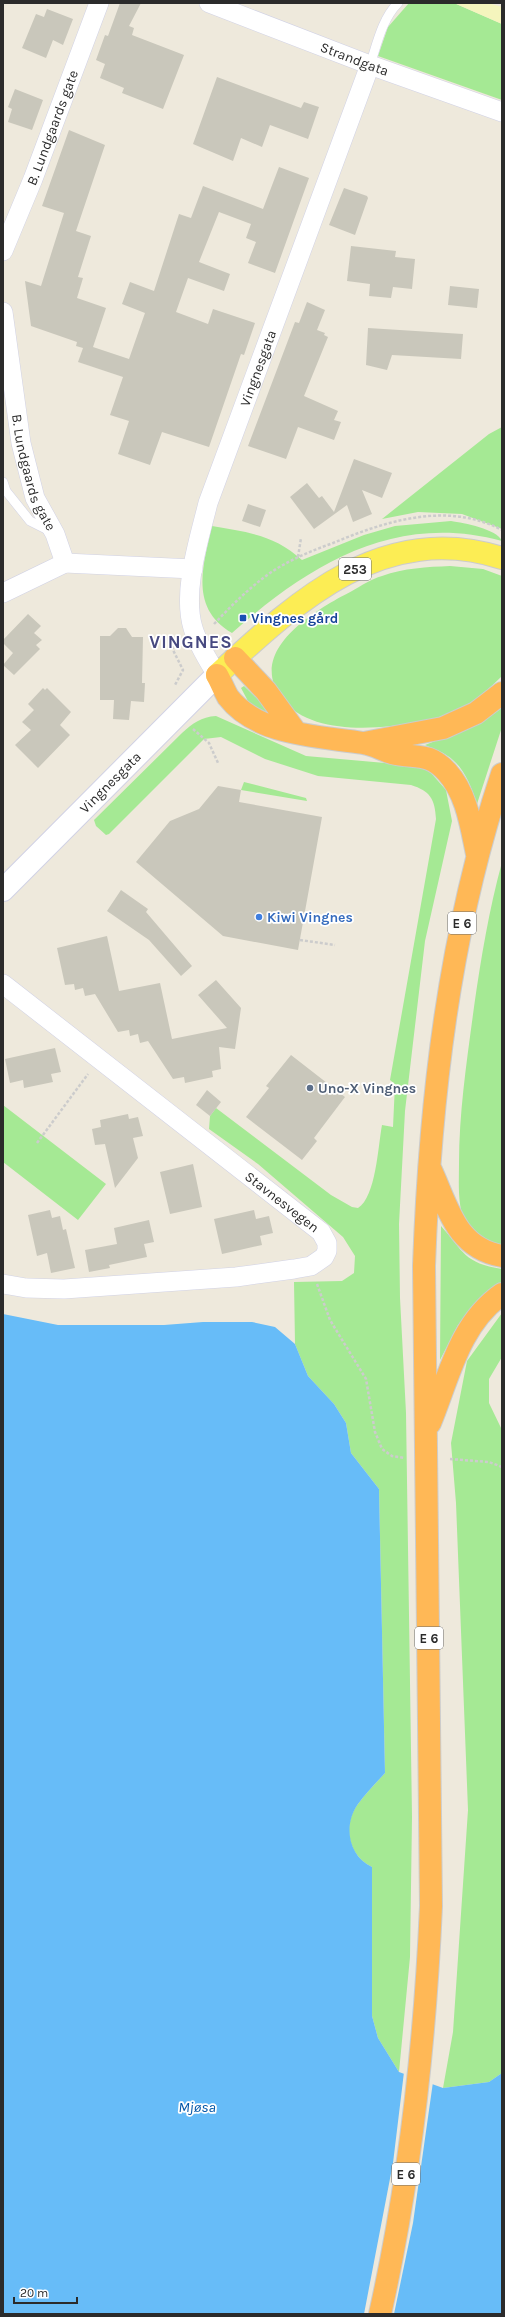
<svg xmlns="http://www.w3.org/2000/svg" width="505" height="2317" viewBox="0 0 505 2317" font-family="Karla,sans-serif">
	<style>
		.green { fill: #a5e994 }
		.sand { fill: #f5f5bd }
		.water { fill: #67bcf8 }
		.pier { fill: #eee9dc }
		.building { fill: #c9c7bb }
		.lines { fill: none; stroke-linecap: round; stroke-linejoin: round }
		.lane-casing { stroke: #d1d2e5; stroke-width: 10 }
		.street-casing { stroke: #d1d2e5; stroke-width: 20 }
		.secondary-casing { stroke: #d1d2e5; stroke-width: 24 }
		.primary-casing { stroke: #ccc; stroke-width: 24 }
		.highway-casing { stroke: #ccc; stroke-width: 24 }
		.path { stroke: #ccc; stroke-width: 2.5; stroke-dasharray: 3 2; stroke-linecap: butt }
		.lane { stroke: #fff; stroke-width: 9 }
		.street { stroke: #fff; stroke-width: 19 }
		.secondary { stroke: #fff; stroke-width: 22 }
		.primary { stroke: #fced54; stroke-width: 22 }
		.highway { stroke: #ffb856; stroke-width: 22 }
		.transit-dot { fill: #1a4fb4; stroke: #fff; stroke-width: 1.5 }
		.shop-dot { fill: #3f7fe0; stroke: #fff; stroke-width: 1.5 }
		.service-dot { fill: #5c6f8a; stroke: #fff; stroke-width: 1.5 }
		.labels { text-anchor: middle; dominant-baseline: central; stroke-width: 3.5; stroke-linejoin: round; paint-order: stroke }
		.shield { fill: #fff; stroke: #6b6b6b; stroke-width: 1 }
		.shield-label { font-size: 13px; font-weight: bold; fill: #2b2b2b }
		.street-label { font-size: 14px; fill: #2b2b2b; stroke: #fff }
		.transit-label { font-size: 14px; font-weight: bold; fill: #164399; stroke: #fff; text-anchor: start }
		.shop-label { font-size: 14px; font-weight: bold; fill: #366cbe; stroke: #fff; text-anchor: start }
		.service-label { font-size: 14px; font-weight: bold; fill: #4e5e75; stroke: #fff; text-anchor: start }
		.water-label { font-size: 15px; font-style: italic; fill: #0357a8; stroke: #fff }
		.district-label { font-size: 18px; font-weight: bold; letter-spacing: 1px; fill: #474980; stroke: #fff }
	</style>
	<rect width="100%" height="100%" fill="#eee9dc"/>
	<!-- green -->
	<path class="green" d="M 409,3 L 454,3 L 502,24 L 502,100 L 378,56 L 388,27 Z
		M 502,427 L 502,529 L 462,514 L 418,512 L 382,519 L 489,434 Z
		M 451,521 C 464,523 497,529 502,541 C 395,512 310,564 232,633 C 189,608 203,566 212,526 C 247,532 275,535 302,560 L 364,535 L 395,526 Z
		M 450,566 L 483,569 L 502,576 L 502,676 C 485,693 467,708 443,717 C 435,720 425,721 417,722 C 377,730 310,735 282,699 C 245,650 317,609 352,591 C 361,586 371,579 382,576 C 404,568 427,567 450,566 Z
		M 244,686 L 264,705 L 269,716 L 249,703 L 241,688 Z
		M 502,708 L 502,727 L 477,804 C 470,783 463,764 443,753 C 437,750 431,748 425,745 L 478,724 Z
		M 216,716 L 306,756 L 419,766 L 431,773 L 446,790 L 452,821 L 425,941 L 405,1111 L 399,1224 L 400,1298 L 406,1413 L 412,1817 L 410,1957 L 399,2072 L 378,2038 L 372,2016 L 372,1867 C 348,1856 342,1825 358,1804 C 366,1793 376,1783 385,1773 L 379,1489 L 351,1453 L 346,1423 L 334,1404 L 308,1376 L 295,1344 L 294,1282 L 342,1281 L 354,1273 L 355,1256 L 343,1237 L 258,1164 L 209,1129 L 210,1116 L 216,1108 L 331,1195 L 352,1207 L 358,1208 C 376,1197 378,1146 382,1125 L 393,1127 L 395,1084 L 390,1080 L 436,819 C 435,799 430,791 411,785 L 318,776 L 265,759 L 221,737 L 204,739 L 109,834 L 106,835 L 96,826 L 94,820 L 182,733 C 193,723 201,717 216,716 Z
		M 244,782 L 306,798 L 307,801 L 241,790 Z
		M 502,862 L 502,1249 C 487,1245 474,1238 466,1224 C 457,1207 459,1183 459,1164 C 459,1111 467,1060 474,1007 C 481,958 489,910 502,862 Z
		M 3,1105 L 106,1184 L 78,1220 L 3,1162 Z
		M 441,1226 C 464,1252 464,1263 502,1269 L 502,1282 L 473,1307 L 458,1325 L 440,1360 Z
		M 502,1313 L 502,1357 L 489,1379 L 489,1403 L 502,1430 L 502,2073 L 489,2082 L 443,2088 L 453,2032 L 468,1810 L 456,1503 L 451,1443 L 467,1361 Z"/>
	<!-- sand -->
	<path class="sand" d="M 454,3 L 488,3 L 502,7 L 502,24 Z"/>
	<!-- water -->
	<path class="water" d="M 3,1314 L 58,1325 L 164,1325 L 203,1322 L 252,1322 L 275,1327 L 295,1344 L 308,1376 L 334,1404 L 346,1423 L 351,1453 L 379,1489 L 385,1773 C 376,1783 366,1793 358,1804 C 343,1825 348,1856 372,1867 L 372,2016 L 378,2038 L 399,2072 L 443,2088 L 489,2082 L 502,2073 L 502,2314 L 3,2314 Z"/>
	<!-- pier -->
	<path class="pier" d="M 404,2072 L 433,2082 L 413,2223 L 394,2314 L 364,2314 L 393,2163 Z"/>
	<!-- building -->
	<path class="building" d="M 120,3 L 141,3 L 129,26 L 134,28 L 132,35 L 184,55 L 163,109 L 122,93 L 124,88 L 100,78 L 105,64 L 96,60 L 105,35 L 108,36 Z
		M 47,9 L 73,19 L 63,45 L 53,40 L 46,58 L 22,48 L 36,14 L 44,17 Z
		M 217,77 L 301,108 L 304,102 L 319,107 L 308,139 L 270,125 L 262,147 L 241,138 L 233,161 L 193,144 Z
		M 15,89 L 43,100 L 32,130 L 8,122 L 12,109 L 8,107 Z
		M 69,130 L 105,145 L 76,231 L 91,236 L 78,277 L 83,278 L 77,298 L 106,308 L 93,347 L 129,359 L 145,313 L 122,304 L 130,282 L 154,291 L 179,214 L 191,218 L 203,186 L 263,209 L 279,167 L 309,178 L 275,273 L 248,263 L 256,242 L 246,238 L 251,224 L 219,212 L 199,262 L 230,274 L 224,291 L 188,278 L 176,312 L 208,324 L 213,309 L 255,323 L 244,355 L 241,354 L 209,447 L 162,432 L 150,465 L 118,454 L 129,421 L 110,415 L 123,377 L 78,362 L 83,348 L 76,346 L 77,342 L 31,326 L 25,281 L 41,286 L 64,213 L 42,206 Z
		M 344,188 L 367,196 L 368,198 L 355,235 L 329,225 Z
		M 351,246 L 396,251 L 395,257 L 415,259 L 412,289 L 393,287 L 391,298 L 369,296 L 370,284 L 347,281 Z
		M 450,286 L 479,289 L 477,308 L 448,305 Z
		M 307,302 L 325,310 L 317,330 L 325,333 L 324,335 L 328,337 L 304,396 L 338,411 L 334,420 L 341,422 L 334,440 L 298,427 L 286,459 L 248,446 L 295,322 L 299,323 Z
		M 368,328 L 463,334 L 461,359 L 392,355 L 387,370 L 366,365 Z
		M 354,459 L 392,473 L 382,498 L 362,490 L 372,514 L 353,522 L 347,505 L 314,529 L 290,497 L 307,483 L 319,498 L 322,496 L 334,512 Z
		M 248,504 L 266,510 L 260,527 L 242,521 Z
		M 28,614 L 41,626 L 34,633 L 42,640 L 36,645 L 40,649 L 14,675 L 3,665 L 13,653 L 3,643 L 3,640 Z
		M 118,628 L 126,628 L 132,637 L 143,637 L 142,683 L 145,683 L 144,702 L 131,701 L 129,720 L 113,719 L 114,700 L 100,700 L 100,636 L 110,636 Z
		M 43,688 L 45,690 L 47,688 L 71,712 L 60,725 L 70,735 L 38,768 L 15,745 L 31,730 L 22,722 L 34,710 L 28,704 Z
		M 218,786 L 241,790 L 239,802 L 322,817 L 298,950 L 223,936 L 136,862 L 170,821 L 199,809 Z
		M 121,890 L 148,909 L 146,912 L 192,966 L 181,976 L 149,940 L 107,911 Z
		M 107,936 L 119,991 L 160,983 L 172,1039 L 227,1028 L 198,995 L 216,980 L 241,1008 L 235,1049 L 219,1047 L 221,1069 L 212,1071 L 213,1077 L 185,1083 L 184,1077 L 173,1079 L 148,1041 L 140,1043 L 138,1034 L 130,1036 L 129,1030 L 118,1032 L 95,994 L 85,996 L 83,988 L 75,990 L 74,984 L 65,985 L 57,948 Z
		M 55,1048 L 61,1072 L 51,1074 L 53,1082 L 24,1088 L 23,1080 L 10,1083 L 5,1059 Z
		M 291,1055 L 345,1097 L 314,1138 L 317,1141 L 302,1160 L 246,1117 L 269,1088 L 266,1086 Z
		M 207,1090 L 221,1102 L 210,1116 L 196,1105 Z
		M 128,1114 L 129,1119 L 138,1117 L 143,1136 L 133,1138 L 138,1158 L 115,1188 L 105,1144 L 95,1145 L 92,1129 L 101,1127 L 100,1120 Z
		M 193,1164 L 202,1207 L 170,1214 L 160,1172 Z
		M 50,1210 L 52,1218 L 60,1216 L 63,1230 L 66,1229 L 75,1268 L 51,1273 L 47,1253 L 37,1256 L 28,1215 Z
		M 254,1210 L 256,1219 L 269,1216 L 273,1233 L 260,1236 L 262,1245 L 222,1254 L 214,1219 Z
		M 149,1220 L 154,1242 L 144,1244 L 147,1257 L 109,1265 L 110,1268 L 89,1272 L 85,1250 L 117,1244 L 114,1228 Z"/>
	<g class="lines">
		<defs>
			<path id="lane" d="M 370,65 C 377,44 382,19 398,3
				M 3,482 L 6,491 L 30,521 L 50,531"/>
			<g id="street">
				<path id="s1" d="M 209,3 L 370,65 L 502,112"/>
				<path id="s2" d="M 3,251 L 33,179 L 99,3"/>
				<path id="s3" d="M 3,312 L 21,443 L 35,498 L 55,534 L 65,563 L 3,593"/>
				<path d="M 65,563 L 193,569"/>
				<path id="s4" d="M 217,675 C 208,660 198,645 193,628 C 182,591 199,540 208,503 L 370,65"/>
				<path id="s5" d="M 3,984 L 321,1232 L 327,1243 L 327,1251 L 324,1257 L 311,1266 L 294,1269 L 236,1277 L 64,1289 L 26,1288 L 3,1284"/>
			</g>
			<g id="secondary">
				<path id="s6" d="M 3,890 L 217,675"/>
			</g>
			<path id="primary" d="M 217,675 C 297,601 383,520 502,558"/>
			<path id="highway" d="M 235,658 L 266,691 L 295,731
				M 217,675 C 221,682 224,690 228,697 C 258,736 319,736 363,743 C 373,744 382,750 392,753 C 415,759 428,751 447,772 C 467,794 471,826 477,854
				M 364,743 L 443,728 L 476,713 L 502,693
				M 430,1168 C 448,1206 455,1248 502,1256
				M 430,1423 C 449,1377 459,1324 502,1294
				M 380,2314 C 410,2180 425,2044 431,1906 L 424,1266 C 430,1099 449,933 502,774"/>
		</defs>
		<!-- lane casing -->
		<use href="#lane" class="lane-casing"/>
		<!-- street casing -->
		<use href="#street" class="street-casing"/>
		<!-- secondary casing -->
		<use href="#secondary" class="secondary-casing"/>
		<!-- primary casing -->
		<use href="#primary" class="primary-casing"/>
		<!-- highway casing -->
		<use href="#highway" class="highway-casing"/>
		<!-- path -->
		<path class="path" d="M 298,557 L 301,538
			M 214,624 C 232,605 249,588 270,573 C 289,560 311,551 333,543 C 386,521 447,501 502,530
			M 173,636 L 173,650 L 183,670 L 175,685
			M 193,729 L 209,743 L 218,763
			M 300,940 L 335,945
			M 37,1143 L 88,1074
			M 317,1284 L 330,1320 L 366,1379 L 375,1432 L 382,1449 L 392,1456 L 405,1458
			M 450,1459 L 489,1462 L 502,1467"/>
		<!-- lane -->
		<use href="#lane" class="lane"/>
		<!-- street -->
		<use href="#street" class="street"/>
		<!-- secondary -->
		<use href="#secondary" class="secondary"/>
		<!-- primary -->
		<use href="#primary" class="primary"/>
		<!-- highway -->
		<use href="#highway" class="highway"/>
	</g>
	<!-- markers -->
	<rect class="transit-dot" x="239" y="614" width="8" height="8" rx="2"/>
	<circle class="shop-dot" cx="259" cy="917" r="4"/>
	<circle class="service-dot" cx="310" cy="1088" r="4"/>
	<g class="labels">
		<!-- shield labels -->
		<g class="shield">
			<rect x="339" y="558" width="32" height="22" rx="3"/>
			<rect x="448" y="912" width="28" height="22" rx="3"/>
			<rect x="415" y="1627" width="28" height="22" rx="3"/>
			<rect x="392" y="2163" width="28" height="22" rx="3"/>
		</g>
		<g class="shield-label">
			<text x="355" y="569">253</text>
			<text x="462" y="923">E 6</text>
			<text x="429" y="1638">E 6</text>
			<text x="406" y="2174">E 6</text>
		</g>
		<!-- street labels -->
		<g class="street-label">
			<text stroke="none"><textPath href="#s1" startOffset="156">Strandgata</textPath></text>
			<text stroke="none"><textPath href="#s2" startOffset="133">B. Lundgaards gate</textPath></text>
			<text stroke="none"><textPath href="#s4" startOffset="324">Vingnesgata</textPath></text>
			<text stroke="none"><textPath href="#s3" startOffset="164">B. Lundgaards gate</textPath></text>
			<text stroke="none"><textPath href="#s6" startOffset="152">Vingnesgata</textPath></text>
			<text stroke="none"><textPath href="#s5" startOffset="354">Stavnesvegen</textPath></text>
		</g>
		<!-- transit labels -->
		<g class="transit-label">
			<text x="251" y="618">Vingnes gård</text>
		</g>
		<!-- shop labels -->
		<g class="shop-label">
			<text x="267" y="917">Kiwi Vingnes</text>
		</g>
		<!-- service labels -->
		<g class="service-label">
			<text x="318" y="1088">Uno-X Vingnes</text>
		</g>
		<!-- water labels -->
		<g class="water-label">
			<text x="197" y="2107">Mjøsa</text>
		</g>
		<!-- district labels -->
		<g class="district-label">
			<text x="191" y="642">VINGNES</text>
		</g>
	</g>
	<!-- border -->
	<rect width="505" height="2317" fill="none" stroke="#2b2b2b" stroke-width="8"/>
	<!-- scale -->
	<path d="M14 2297v6h63v-6" fill="none" stroke="#2b2b2b" stroke-width="2"/>
	<text x="20" y="2297" font-size="12" fill="#2b2b2b" stroke="#ffffff" stroke-width="3" paint-order="stroke">20 m</text>
</svg>
